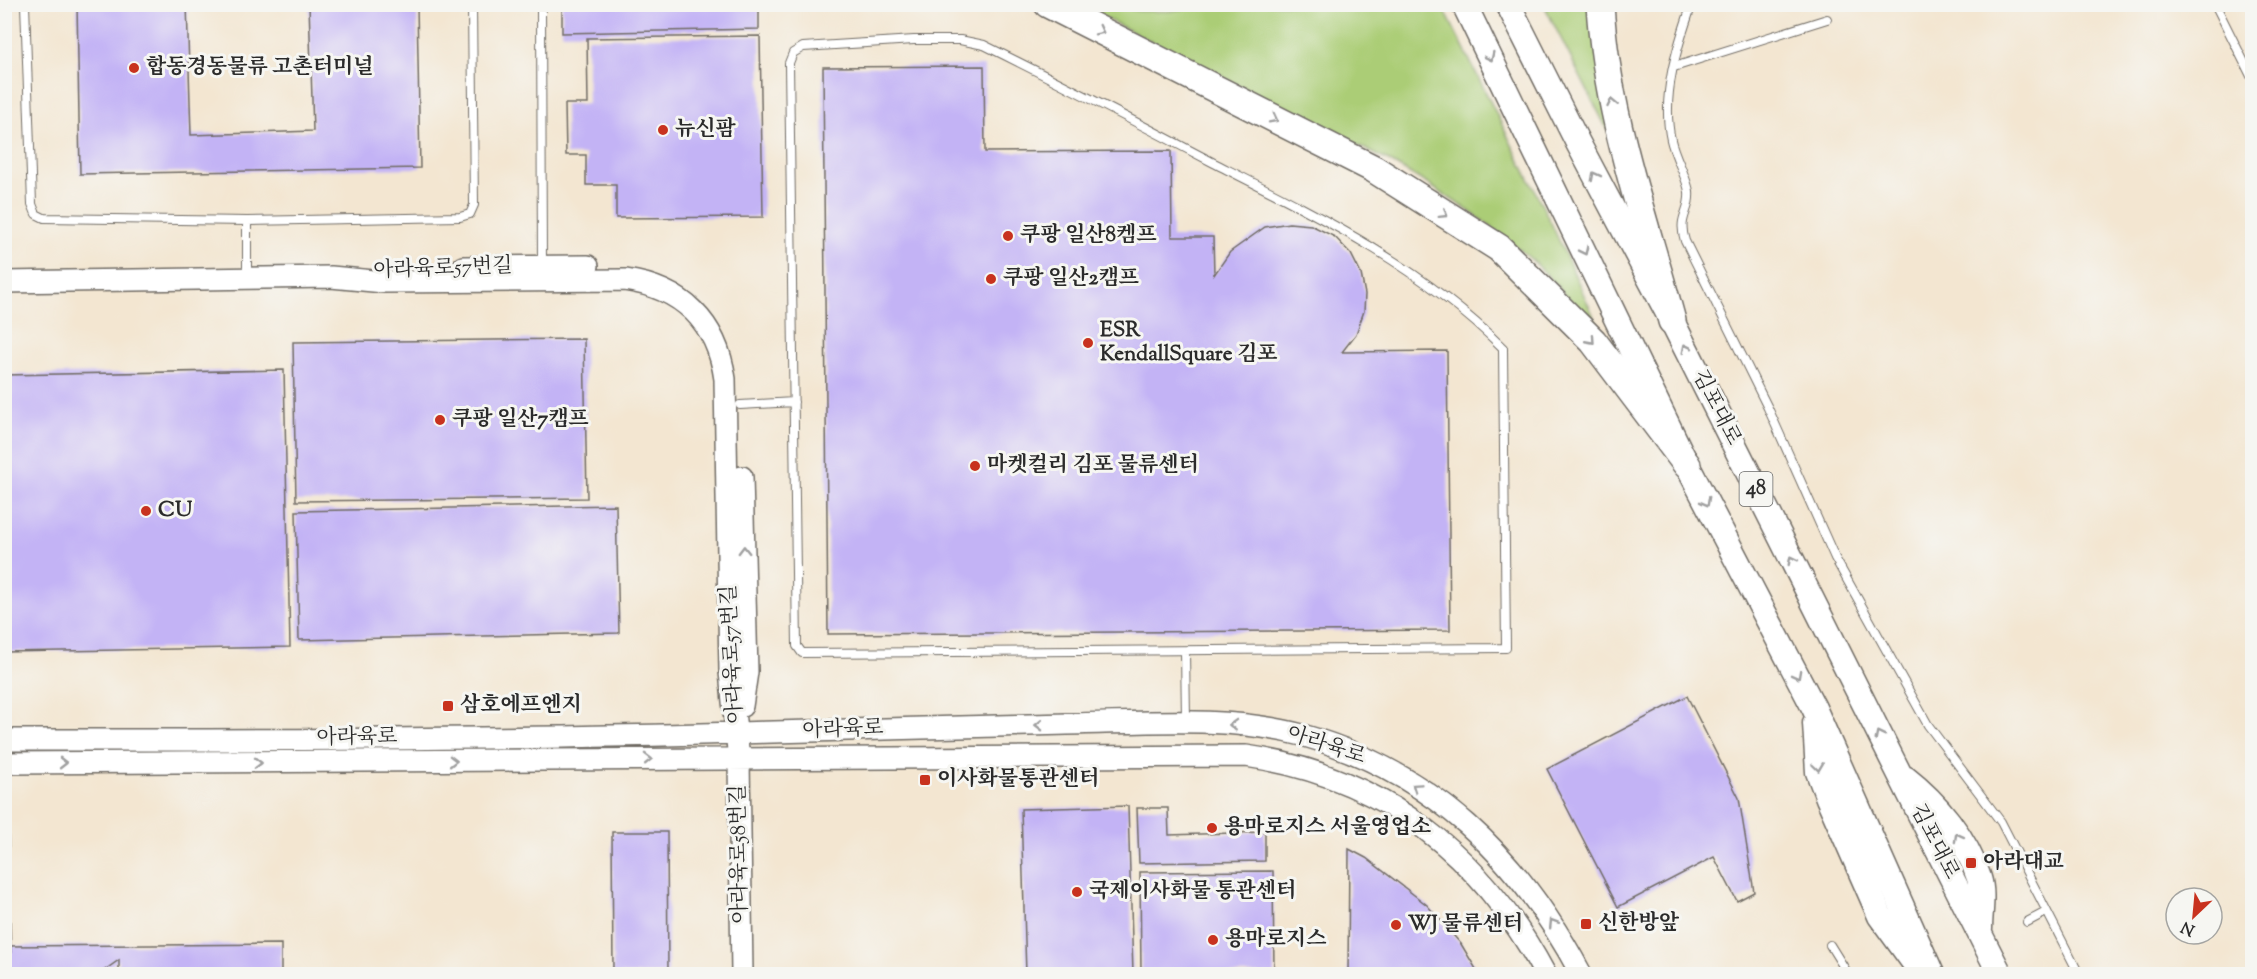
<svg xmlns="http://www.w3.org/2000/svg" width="2257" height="979" viewBox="0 0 2257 979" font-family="'Sorts Mill Goudy','Noto Serif KR',serif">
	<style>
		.green { fill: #abcd76; stroke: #6b7c50; stroke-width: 1.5 }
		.building { fill: #c3b3f5 }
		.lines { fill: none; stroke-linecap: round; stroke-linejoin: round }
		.lane-casing { stroke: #716c65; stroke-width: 10 }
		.secondary-casing { stroke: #716c65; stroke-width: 24 }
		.primary-casing { stroke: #716c65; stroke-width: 27 }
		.highway-casing { stroke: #716c65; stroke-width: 30 }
		.lane { stroke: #fff; stroke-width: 8 }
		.secondary { stroke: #fff; stroke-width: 21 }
		.primary { stroke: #fff; stroke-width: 24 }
		.highway { stroke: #fff; stroke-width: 27 }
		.oneway { stroke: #a0a0a0 }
		.poi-dot { fill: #c8321e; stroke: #f6f6f2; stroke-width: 2 }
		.labels { text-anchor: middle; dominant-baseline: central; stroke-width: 6; stroke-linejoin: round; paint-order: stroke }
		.shield { fill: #f6f6f2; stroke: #686867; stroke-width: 1.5 }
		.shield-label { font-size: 20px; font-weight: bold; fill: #2b2b2b }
		.poi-label { font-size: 21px; font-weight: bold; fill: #2b2b2b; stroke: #f6f6f2; text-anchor: start }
		.street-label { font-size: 21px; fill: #2b2b2b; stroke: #f6f6f2 }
	</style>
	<rect width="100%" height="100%" fill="#f6f6f2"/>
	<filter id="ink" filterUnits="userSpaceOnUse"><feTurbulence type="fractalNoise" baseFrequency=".0167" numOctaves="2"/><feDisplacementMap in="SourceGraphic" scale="12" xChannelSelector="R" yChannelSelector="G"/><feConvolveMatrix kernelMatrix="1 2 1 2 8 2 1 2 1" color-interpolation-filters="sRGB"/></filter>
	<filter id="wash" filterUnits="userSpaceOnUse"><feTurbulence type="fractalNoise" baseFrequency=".008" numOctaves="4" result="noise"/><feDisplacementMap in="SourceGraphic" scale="24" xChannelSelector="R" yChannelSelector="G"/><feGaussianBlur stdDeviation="1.35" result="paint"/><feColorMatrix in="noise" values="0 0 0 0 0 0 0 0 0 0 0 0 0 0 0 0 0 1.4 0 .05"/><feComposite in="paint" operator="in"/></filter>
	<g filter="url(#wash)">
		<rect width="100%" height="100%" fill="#f3e6d1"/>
		<!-- green -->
		<path class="green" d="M 1210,4 L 1442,5 L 1552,225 L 1604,339 C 1580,313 1558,284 1532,260 C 1488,221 1438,189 1387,160 L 1079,5 L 1115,5 L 1139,11 L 1170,11 Z
			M 1544,5 L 1589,5 L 1613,141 Z"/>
		<g id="blocks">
			<!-- building -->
			<path class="building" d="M 77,4 L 187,4 L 191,135 L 313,131 L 309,4 L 417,4 L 420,168 L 80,174 Z
				M 562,4 L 759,4 L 759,29 L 562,33 Z
				M 760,36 L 763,217 L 616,218 L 616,185 L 586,185 L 586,155 L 566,155 L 565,104 L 588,104 L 587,38 Z
				M 984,66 L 985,152 L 1171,151 L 1172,237 L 1213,237 L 1214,275 L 1230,252 L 1265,227 L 1289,223 L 1311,225 L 1335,237 L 1351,254 L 1361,274 L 1365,294 L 1364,311 L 1356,334 L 1342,352 L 1447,351 L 1450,630 L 828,634 L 823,67 Z
				M 584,339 L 587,498 L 296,501 L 293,342 Z
				M 284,370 L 290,647 L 4,652 L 4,375 Z
				M 616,505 L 619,633 L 299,640 L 296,511 Z
				M 1687,696 L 1739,798 L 1754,892 L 1737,901 L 1714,857 L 1618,907 L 1547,769 Z
				M 1128,806 L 1133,974 L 1026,974 L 1021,809 Z
				M 1137,808 L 1168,808 L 1169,835 L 1265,832 L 1265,861 L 1139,863 Z
				M 612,832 L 667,832 L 668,974 L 613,974 Z
				M 1349,849 L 1366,858 L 1427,905 L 1461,944 L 1479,974 L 1348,974 Z
				M 1273,871 L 1274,974 L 1141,974 L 1140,872 Z
				M 281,944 L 281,974 L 119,974 L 119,960 L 99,974 L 4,974 L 4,946 Z"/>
		</g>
	</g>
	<g filter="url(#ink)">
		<use href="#blocks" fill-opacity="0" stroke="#716c65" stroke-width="1.5"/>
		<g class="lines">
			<defs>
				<path id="lane" d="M 25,4 L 32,204 L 36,214 L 44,218 L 247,221 L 460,217 L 470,214 L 474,205 L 472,4
					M 541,4 L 542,264
					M 1692,4 C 1677,47 1661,95 1671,140 C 1674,155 1688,180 1689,192 C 1691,212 1677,216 1685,241 L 1768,408 L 1835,558 L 1928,725 L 2001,822 L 2079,974
					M 2215,4 L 2252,78
					M 914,40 L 960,40 L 984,45 C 1061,83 1138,123 1214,163 C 1317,215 1420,265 1503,348 L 1506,648 L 802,653 L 797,646 L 789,63 L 793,53 L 803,47 Z
					M 1674,67 L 1827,19
					M 247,276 L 247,221
					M 740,405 L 794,402
					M 1185,651 L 1186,719
					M 4,832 L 7,974
					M 2027,922 L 2046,912
					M 1830,945 L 1848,974"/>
				<path id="secondary" d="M 463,267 L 588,266
					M 4,282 L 331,277 L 384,282 L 625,280 C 682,288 717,322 725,379 L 730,672 L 739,760 L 742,974
					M 742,706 L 747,672 L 742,477
					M 4,740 C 249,740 494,740 738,733 C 847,731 957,727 1067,724 C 1143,723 1227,715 1302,735 C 1433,772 1519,857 1581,974
					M 4,763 L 1246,756 C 1383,776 1481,854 1545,974"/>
				<path id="primary" d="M 1464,4 L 1687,465 L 1814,708 L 1932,974
					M 1508,4 L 1578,143 L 1672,321 L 2000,974
					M 1815,723 L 1818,772 L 1828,798 L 1880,916 L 1920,971
					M 1905,778 C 1937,803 1966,838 1979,878 C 1984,894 1980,913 1980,929"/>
				<path id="highway" d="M 1048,4 L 1374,169 L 1499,248 L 1593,341 L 1687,465
					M 1600,4 C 1606,113 1644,217 1672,321"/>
			</defs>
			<!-- lane casing -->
			<use href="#lane" class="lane-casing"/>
			<!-- secondary casing -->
			<use href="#secondary" class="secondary-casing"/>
			<!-- primary casing -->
			<use href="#primary" class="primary-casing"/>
			<!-- highway casing -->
			<use href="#highway" class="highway-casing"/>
			<!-- lane -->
			<use href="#lane" class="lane"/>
			<!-- secondary -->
			<use href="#secondary" class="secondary"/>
			<!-- primary -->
			<use href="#primary" class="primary"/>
			<!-- highway -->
			<use href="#highway" class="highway"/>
		</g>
		<!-- one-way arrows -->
		<defs><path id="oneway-chevron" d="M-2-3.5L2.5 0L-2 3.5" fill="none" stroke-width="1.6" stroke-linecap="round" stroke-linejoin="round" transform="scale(1.5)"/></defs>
		<g class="oneway">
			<use href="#oneway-chevron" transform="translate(1100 31) rotate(27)"/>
			<use href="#oneway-chevron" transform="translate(1490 57) rotate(64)"/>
			<use href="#oneway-chevron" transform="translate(1612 103) rotate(-102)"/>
			<use href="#oneway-chevron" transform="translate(1274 119) rotate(27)"/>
			<use href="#oneway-chevron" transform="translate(1595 176) rotate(-118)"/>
			<use href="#oneway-chevron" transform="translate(1444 214) rotate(32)"/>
			<use href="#oneway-chevron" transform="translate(1584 251) rotate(64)"/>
			<use href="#oneway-chevron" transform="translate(1591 340) rotate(48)"/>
			<use href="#oneway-chevron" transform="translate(1686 348) rotate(-117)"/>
			<use href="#oneway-chevron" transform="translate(1706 502) rotate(62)"/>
			<use href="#oneway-chevron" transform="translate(744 550) rotate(-91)"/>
			<use href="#oneway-chevron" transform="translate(1792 560) rotate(-117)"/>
			<use href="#oneway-chevron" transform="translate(1797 675) rotate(62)"/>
			<use href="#oneway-chevron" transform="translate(1039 725) rotate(179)"/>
			<use href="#oneway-chevron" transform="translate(1233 725) rotate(-178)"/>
			<use href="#oneway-chevron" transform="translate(1879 735) rotate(-117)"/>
			<use href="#oneway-chevron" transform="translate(648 759) rotate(-1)"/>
			<use href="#oneway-chevron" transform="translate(453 761) rotate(-1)"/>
			<use href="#oneway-chevron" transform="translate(63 763)"/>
			<use href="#oneway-chevron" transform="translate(258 763)"/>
			<use href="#oneway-chevron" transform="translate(1818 767) rotate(82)"/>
			<use href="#oneway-chevron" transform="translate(1416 787) rotate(-146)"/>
			<use href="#oneway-chevron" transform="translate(1958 837) rotate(-119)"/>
			<use href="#oneway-chevron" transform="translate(1553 923) rotate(-122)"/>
		</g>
	</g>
	<!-- markers -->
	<g class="poi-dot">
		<circle cx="134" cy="68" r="6"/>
		<circle cx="663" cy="130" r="6"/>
		<circle cx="1008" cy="236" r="6"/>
		<circle cx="991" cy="279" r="6"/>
		<circle cx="1088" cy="343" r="6"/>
		<circle cx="440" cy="420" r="6"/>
		<circle cx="975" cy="466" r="6"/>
		<circle cx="146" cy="511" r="6"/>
		<rect x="442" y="700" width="12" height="12" rx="3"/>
		<rect x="919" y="774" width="12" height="12" rx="3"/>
		<circle cx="1212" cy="828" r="6"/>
		<rect x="1965" y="857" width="12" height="12" rx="3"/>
		<circle cx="1077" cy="892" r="6"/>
		<rect x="1580" y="918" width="12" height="12" rx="3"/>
		<circle cx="1396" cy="925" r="6"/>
		<circle cx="1213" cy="940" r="6"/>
	</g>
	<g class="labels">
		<!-- shield labels -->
		<rect class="shield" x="1739.5" y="472" width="33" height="34" rx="4.5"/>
		<g class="shield-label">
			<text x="1756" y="489">48</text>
		</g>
		<!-- poi labels -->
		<g class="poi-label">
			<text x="146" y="68">합동경동물류 고촌터미널</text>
			<text x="675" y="130">뉴신팜</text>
			<text x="1020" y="236">쿠팡 일산8켐프</text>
			<text x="1003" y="279">쿠팡 일산2캠프</text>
			<text x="1100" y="331">ESR<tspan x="1100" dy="24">KendallSquare 김포</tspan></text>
			<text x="452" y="420">쿠팡 일산7캠프</text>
			<text x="987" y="466">마켓컬리 김포 물류센터</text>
			<text x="158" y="511">CU</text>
			<text x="460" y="706">삼호에프엔지</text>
			<text x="937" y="780">이사화물통관센터</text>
			<text x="1224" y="828">용마로지스 서울영업소</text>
			<text x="1983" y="863">아라대교</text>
			<text x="1089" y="892">국제이사화물 통관센터</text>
			<text x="1598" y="924">신한방앞</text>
			<text x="1408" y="925">WJ 물류센터</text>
			<text x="1225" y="940">용마로지스</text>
		</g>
		<!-- street labels -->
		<g class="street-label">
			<text transform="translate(443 269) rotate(-2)">아라육로57번길</text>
			<text transform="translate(1716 408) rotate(63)">김포대로</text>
			<text transform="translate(733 654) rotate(-93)">아라육로57번길</text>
			<text transform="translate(843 730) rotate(-2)">아라육로</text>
			<text transform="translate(357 738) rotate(-1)">아라육로</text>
			<text transform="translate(1326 746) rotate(18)">아라육로</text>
			<text transform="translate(1934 842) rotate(63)">김포대로</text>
			<text transform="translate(740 854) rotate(-91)">아라육로58번길</text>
		</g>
	</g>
	<!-- margin -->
	<rect width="2257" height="979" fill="none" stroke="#f6f6f2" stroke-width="24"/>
	<!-- north arrow -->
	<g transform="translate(2194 916) rotate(206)"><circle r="28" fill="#f6f6f2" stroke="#a5a5a2" stroke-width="1.5"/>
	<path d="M0-4.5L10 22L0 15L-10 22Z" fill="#c8321e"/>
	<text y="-9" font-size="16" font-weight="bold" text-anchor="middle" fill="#2b2b2b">N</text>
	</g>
</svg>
